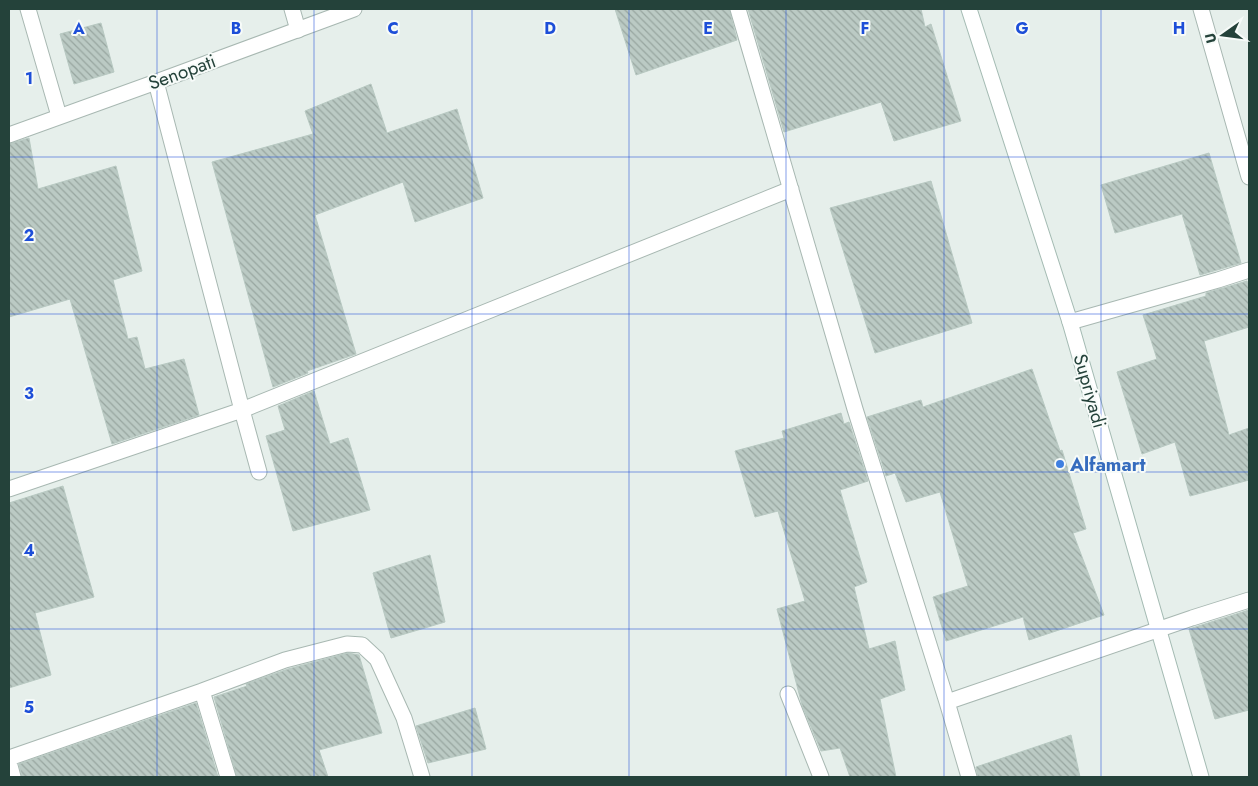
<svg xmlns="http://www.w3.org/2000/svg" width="1258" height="786" viewBox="0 0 1258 786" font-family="Jost,sans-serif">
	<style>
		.building { fill: url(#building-back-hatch); stroke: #b8c9c2 }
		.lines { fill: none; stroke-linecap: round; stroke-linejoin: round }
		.service-casing { stroke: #a8b8b2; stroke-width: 17 }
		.minor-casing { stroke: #a8b8b2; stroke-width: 17 }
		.tertiary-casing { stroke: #a8b8b2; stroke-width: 17 }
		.secondary-casing { stroke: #a4bbb3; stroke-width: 17 }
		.service { stroke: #fff; stroke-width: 15 }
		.minor { stroke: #fff; stroke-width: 15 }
		.tertiary { stroke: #fff; stroke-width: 15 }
		.secondary { stroke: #fff; stroke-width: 15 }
		.grid { fill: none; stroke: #1d4ed8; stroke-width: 1; stroke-opacity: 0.55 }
		.shop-dot { fill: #3f7fe0; stroke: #f7fbf9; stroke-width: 2 }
		.labels { text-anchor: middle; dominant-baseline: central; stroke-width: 4; stroke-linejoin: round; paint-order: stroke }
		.street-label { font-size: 19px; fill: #24423a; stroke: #f7fbf9 }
		.shop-label { font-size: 19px; font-weight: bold; fill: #366cbe; stroke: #f7fbf9; text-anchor: start }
		.grid-label { font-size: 16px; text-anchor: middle; font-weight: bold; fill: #1d4ed8; stroke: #f7fbf9; stroke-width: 4; stroke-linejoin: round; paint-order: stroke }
	</style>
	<defs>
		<pattern id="building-back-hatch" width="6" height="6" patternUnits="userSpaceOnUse" patternTransform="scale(1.25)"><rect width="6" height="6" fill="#bbcac4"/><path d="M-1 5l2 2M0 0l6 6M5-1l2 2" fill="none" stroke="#98a6a0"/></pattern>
	</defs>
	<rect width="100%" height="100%" fill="#e6efeb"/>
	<!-- building -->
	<path class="building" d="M 615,9 L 729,9 L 737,40 L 636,75 Z
		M 748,9 L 921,9 L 925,27 L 931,24 L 961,121 L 894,141 L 881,102 L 784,132 Z
		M 101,23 L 114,72 L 74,84 L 60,34 Z
		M 371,84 L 387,133 L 457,109 L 483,198 L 415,222 L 403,182 L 315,215 L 356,354 L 307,371 L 308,373 L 273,387 L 212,162 L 313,134 L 305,111 Z
		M 29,138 L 38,189 L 116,166 L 142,271 L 113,280 L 128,339 L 137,337 L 145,369 L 184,359 L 199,415 L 112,444 L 70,299 L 9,317 L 9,144 Z
		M 1209,153 L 1241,263 L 1200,275 L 1182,214 L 1115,233 L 1101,185 Z
		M 931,181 L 972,323 L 875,353 L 830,208 Z
		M 1247,281 L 1249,290 L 1249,327 L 1204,341 L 1229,435 L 1249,428 L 1249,480 L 1190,496 L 1175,442 L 1142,454 L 1117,372 L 1157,359 L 1143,315 L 1206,296 L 1206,293 Z
		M 1032,369 L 1060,451 L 1062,450 L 1086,529 L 1073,533 L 1104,615 L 1029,640 L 1023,617 L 946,641 L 933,597 L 968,586 L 940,492 L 906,502 L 895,473 L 886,476 L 867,417 L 921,400 L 923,407 Z
		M 314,391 L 330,444 L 348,438 L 370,510 L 293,531 L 266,436 L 285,430 L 278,406 Z
		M 841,413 L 844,424 L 849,422 L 868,481 L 840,490 L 867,582 L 854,587 L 869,649 L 895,641 L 905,690 L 880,699 L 896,777 L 850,777 L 840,748 L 821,751 L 802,705 L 777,609 L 805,601 L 778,511 L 755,517 L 735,451 L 784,438 L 782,431 Z
		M 63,486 L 94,597 L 35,613 L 51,675 L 9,688 L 9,503 Z
		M 430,555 L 445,622 L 391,638 L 373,573 Z
		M 1249,610 L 1249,710 L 1215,719 L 1189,629 Z
		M 348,653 L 359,655 L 382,733 L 319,750 L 328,777 L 237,777 L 214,697 L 247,686 L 246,684 L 288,669 Z
		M 196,703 L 218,777 L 22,777 L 19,764 Z
		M 475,708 L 486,749 L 428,763 L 416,726 Z
		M 1071,735 L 1080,777 L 978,777 L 976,767 Z"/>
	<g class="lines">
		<defs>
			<path id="service" d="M 28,9 L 59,116
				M 788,694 L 821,777"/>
			<path id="minor" d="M 292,9 L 298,30
				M 738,9 L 855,409 L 947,702 L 969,777
				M 1201,9 L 1249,177
				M 156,82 L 242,410 L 259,472
				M 1070,322 L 1218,280 L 1249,270
				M 9,489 L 242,410 L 791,189
				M 202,691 L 228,777
				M 947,702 L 1192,618 L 1249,600
				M 9,758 L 202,691 L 285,660 L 347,644 L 362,645 L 377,659 L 404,718 L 422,777
				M 9,762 L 13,777"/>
			<path id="tertiary" d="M 9,135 L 156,82 L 354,9"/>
			<path id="secondary" d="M 969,9 L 1070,322 L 1201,777"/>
		</defs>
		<!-- service casing -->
		<use href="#service" class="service-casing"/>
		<!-- minor casing -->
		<use href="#minor" class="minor-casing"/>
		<!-- tertiary casing -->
		<use href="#tertiary" class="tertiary-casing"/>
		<!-- secondary casing -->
		<use href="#secondary" class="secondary-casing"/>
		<!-- service -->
		<use href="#service" class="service"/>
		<!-- minor -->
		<use href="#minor" class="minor"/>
		<!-- tertiary -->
		<use href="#tertiary" class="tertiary"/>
		<!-- secondary -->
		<use href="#secondary" class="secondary"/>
	</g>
	<!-- grid -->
	<path class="grid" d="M 157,9 L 157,777M 314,9 L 314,777M 472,9 L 472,777M 629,9 L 629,777M 786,9 L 786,777M 944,9 L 944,777M 1101,9 L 1101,777M 9,157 L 1249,157M 9,314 L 1249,314M 9,472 L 1249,472M 9,629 L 1249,629"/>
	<!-- markers -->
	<circle class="shop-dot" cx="1060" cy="464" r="5"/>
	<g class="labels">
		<!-- street labels -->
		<g class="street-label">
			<text transform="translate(182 72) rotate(-20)">Senopati</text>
			<text transform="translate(1090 391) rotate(74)">Supriyadi</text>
		</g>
		<!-- shop labels -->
		<g class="shop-label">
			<text x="1070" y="464">Alfamart</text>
		</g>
	</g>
	<g class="grid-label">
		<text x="79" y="34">A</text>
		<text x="236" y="34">B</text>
		<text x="393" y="34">C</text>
		<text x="550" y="34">D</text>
		<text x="708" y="34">E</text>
		<text x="865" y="34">F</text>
		<text x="1022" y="34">G</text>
		<text x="1179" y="34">H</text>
		<text x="29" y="84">1</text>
		<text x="29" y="241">2</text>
		<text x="29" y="399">3</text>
		<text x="29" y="556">4</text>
		<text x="29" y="713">5</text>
	</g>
	<!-- border -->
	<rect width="1258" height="786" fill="none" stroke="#24423a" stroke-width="20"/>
	<!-- north arrow -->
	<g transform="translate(1223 35) rotate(256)" stroke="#f7fbf9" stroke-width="4" paint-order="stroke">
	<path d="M0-4L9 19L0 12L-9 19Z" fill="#24423a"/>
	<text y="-8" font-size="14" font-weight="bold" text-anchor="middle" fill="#24423a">U</text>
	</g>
</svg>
